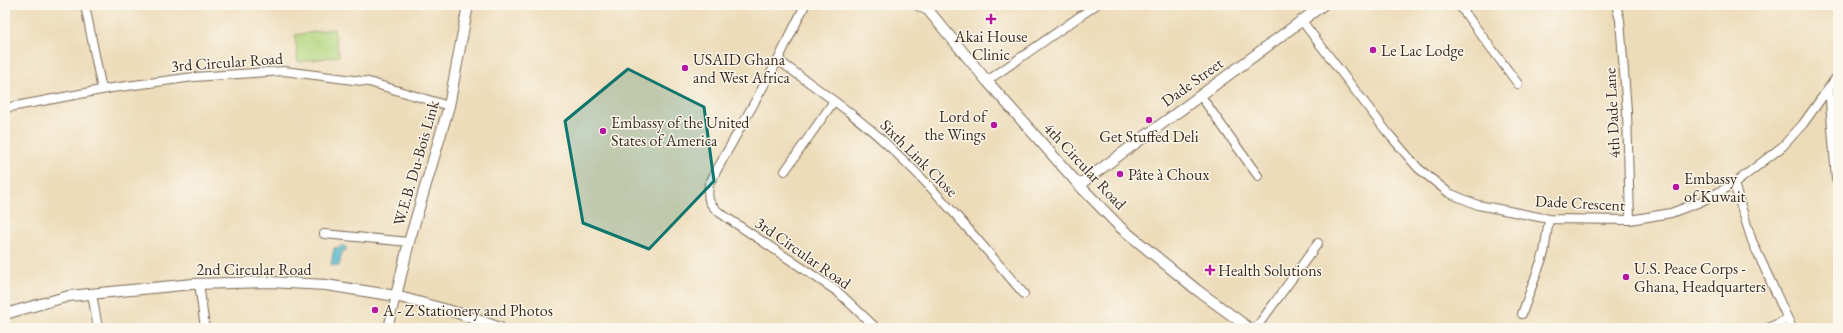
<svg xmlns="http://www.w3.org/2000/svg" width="1843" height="333" viewBox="0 0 1843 333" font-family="'EB Garamond',serif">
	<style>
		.garden { fill: #b3d67f; stroke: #77804e }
		.water { fill: #4eb7cc; stroke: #447075 }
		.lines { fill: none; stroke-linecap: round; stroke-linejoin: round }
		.minor-casing { stroke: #796855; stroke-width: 10 }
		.tertiary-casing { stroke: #796855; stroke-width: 12 }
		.minor { stroke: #fff; stroke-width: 8 }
		.tertiary { stroke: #fff; stroke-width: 10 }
		.marked { fill: #0f766e; fill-opacity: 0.2; stroke: #0f766e; stroke-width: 3; stroke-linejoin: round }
		.poi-dot { fill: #b5179e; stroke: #fbf7ec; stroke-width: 1.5 }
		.labels { text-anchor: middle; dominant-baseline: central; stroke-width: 3; stroke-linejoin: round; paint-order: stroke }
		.poi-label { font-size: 16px; fill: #3b2a1e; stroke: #fbf7ec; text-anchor: start }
		.street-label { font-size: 16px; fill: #3b2a1e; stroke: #fbf7ec }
	</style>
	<rect width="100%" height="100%" fill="#fbf7ec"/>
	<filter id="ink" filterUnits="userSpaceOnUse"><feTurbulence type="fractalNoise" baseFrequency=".025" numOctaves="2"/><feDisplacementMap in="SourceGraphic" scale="8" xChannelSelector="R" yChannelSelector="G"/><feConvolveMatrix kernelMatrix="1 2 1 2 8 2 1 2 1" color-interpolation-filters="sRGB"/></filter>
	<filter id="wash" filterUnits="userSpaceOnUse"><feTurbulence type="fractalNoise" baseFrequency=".012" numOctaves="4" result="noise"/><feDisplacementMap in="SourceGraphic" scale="16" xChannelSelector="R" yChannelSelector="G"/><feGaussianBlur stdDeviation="0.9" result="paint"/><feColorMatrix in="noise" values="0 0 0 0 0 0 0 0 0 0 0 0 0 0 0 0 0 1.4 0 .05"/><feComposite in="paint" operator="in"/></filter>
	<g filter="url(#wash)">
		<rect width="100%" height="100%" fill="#eddcba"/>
		<!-- garden -->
		<path class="garden" d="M 334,29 L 339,56 L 298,62 L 295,35 Z"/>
		<!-- water -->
		<path class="water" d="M 342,245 L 346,247 L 346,250 L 342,252 L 339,266 L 331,265 L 334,248 L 340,248 Z"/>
	</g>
	<g filter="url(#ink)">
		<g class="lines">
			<defs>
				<path id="minor" d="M 85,5 L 102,90
					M 805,5 L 778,60 L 709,184 C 707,200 708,203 720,213 L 838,292 L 876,328
					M 1459,5 L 1518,84
					M 1616,5 L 1620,20 L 1627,111 L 1630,220
					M 1302,21 L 1387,132 L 1418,168 L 1449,193 L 1478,205 L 1549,219 L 1630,220 L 1671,213 L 1700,202 L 1734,184 L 1783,146 L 1803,124 L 1838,75
					M 778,60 C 817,89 858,116 893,150 C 940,194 982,245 1024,294
					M 987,81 L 1096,5
					M 1829,88 L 1836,179 L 1838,183
					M 1200,95 L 1258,176
					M 5,108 L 112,88 L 194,77 L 284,71 L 369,82 L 449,106
					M 785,171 L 834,101
					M 1734,184 L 1752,241 L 1792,328
					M 324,234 L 409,242
					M 199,283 L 205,328
					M 92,294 L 98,328
					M 1522,314 L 1544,253 L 1549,219
					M 388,328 L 396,296
					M 1256,328 L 1318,243
					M 1768,328 L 1788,319"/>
				<path id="tertiary" d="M 918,5 L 928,10 L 987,81 L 1079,185 L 1120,227 L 1197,290 L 1249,328
					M 1079,185 L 1323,5
					M 396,296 L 409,242 L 449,106 L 468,5
					M 5,314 L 69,296 L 193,284 L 269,282 L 326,285 L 396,296 L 458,313 L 500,328"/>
			</defs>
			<!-- minor casing -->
			<use href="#minor" class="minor-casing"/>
			<!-- tertiary casing -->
			<use href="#tertiary" class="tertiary-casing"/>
			<!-- minor -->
			<use href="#minor" class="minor"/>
			<!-- tertiary -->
			<use href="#tertiary" class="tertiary"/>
		</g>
	</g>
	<!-- marked area -->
	<path class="marked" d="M 628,69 L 704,107 L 714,181 L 649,249 L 583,223 L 565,121 Z"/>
	<!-- markers -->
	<g class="poi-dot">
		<path d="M989 13h4v4h4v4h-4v4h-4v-4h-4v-4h4z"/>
		<circle cx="1373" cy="50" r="4"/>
		<circle cx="685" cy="68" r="4"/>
		<circle cx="1149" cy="120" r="4"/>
		<circle cx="994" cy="125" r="4"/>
		<circle cx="603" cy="131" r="4"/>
		<circle cx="1120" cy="174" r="4"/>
		<circle cx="1676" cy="187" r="4"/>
		<path d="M1208 264h4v4h4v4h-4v4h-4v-4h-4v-4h4z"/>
		<circle cx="1626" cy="277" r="4"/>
		<circle cx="375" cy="310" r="4"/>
	</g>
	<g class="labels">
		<!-- poi labels -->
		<g class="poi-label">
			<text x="991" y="36" text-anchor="middle">Akai House<tspan x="991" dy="18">Clinic</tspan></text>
			<text x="1381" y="50">Le Lac Lodge</text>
			<text x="693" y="59">USAID Ghana<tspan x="693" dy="18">and West Africa</tspan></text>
			<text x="986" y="116" text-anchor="end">Lord of<tspan x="986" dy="18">the Wings</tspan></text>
			<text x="611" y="122">Embassy of the United<tspan x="611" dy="18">States of America</tspan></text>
			<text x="1149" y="136" text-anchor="middle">Get Stuffed Deli</text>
			<text x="1128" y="174">Pâte à Choux</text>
			<text x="1684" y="178">Embassy<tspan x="1684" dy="18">of Kuwait</tspan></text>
			<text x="1634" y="268">U.S. Peace Corps -<tspan x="1634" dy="18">Ghana, Headquarters</tspan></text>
			<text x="1218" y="270">Health Solutions</text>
			<text x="383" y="310">A - Z Stationery and Photos</text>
		</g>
		<!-- street labels -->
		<g class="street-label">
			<text transform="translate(227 62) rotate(-4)">3rd Circular Road</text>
			<text transform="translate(1192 82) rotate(-36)">Dade Street</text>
			<text transform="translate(1612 113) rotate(-93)">4th Dade Lane</text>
			<text transform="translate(919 158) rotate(45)">Sixth Link Close</text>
			<text transform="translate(416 163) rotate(-74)">W.E.B. Du-Bois Link</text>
			<text transform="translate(1085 166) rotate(47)">4th Circular Road</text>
			<text transform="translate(1580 203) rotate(3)">Dade Crescent</text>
			<text transform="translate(803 253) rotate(35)">3rd Circular Road</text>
			<text x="254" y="269">2nd Circular Road</text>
		</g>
	</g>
	<!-- margin -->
	<rect width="1843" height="333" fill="none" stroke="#fbf7ec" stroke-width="20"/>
</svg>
